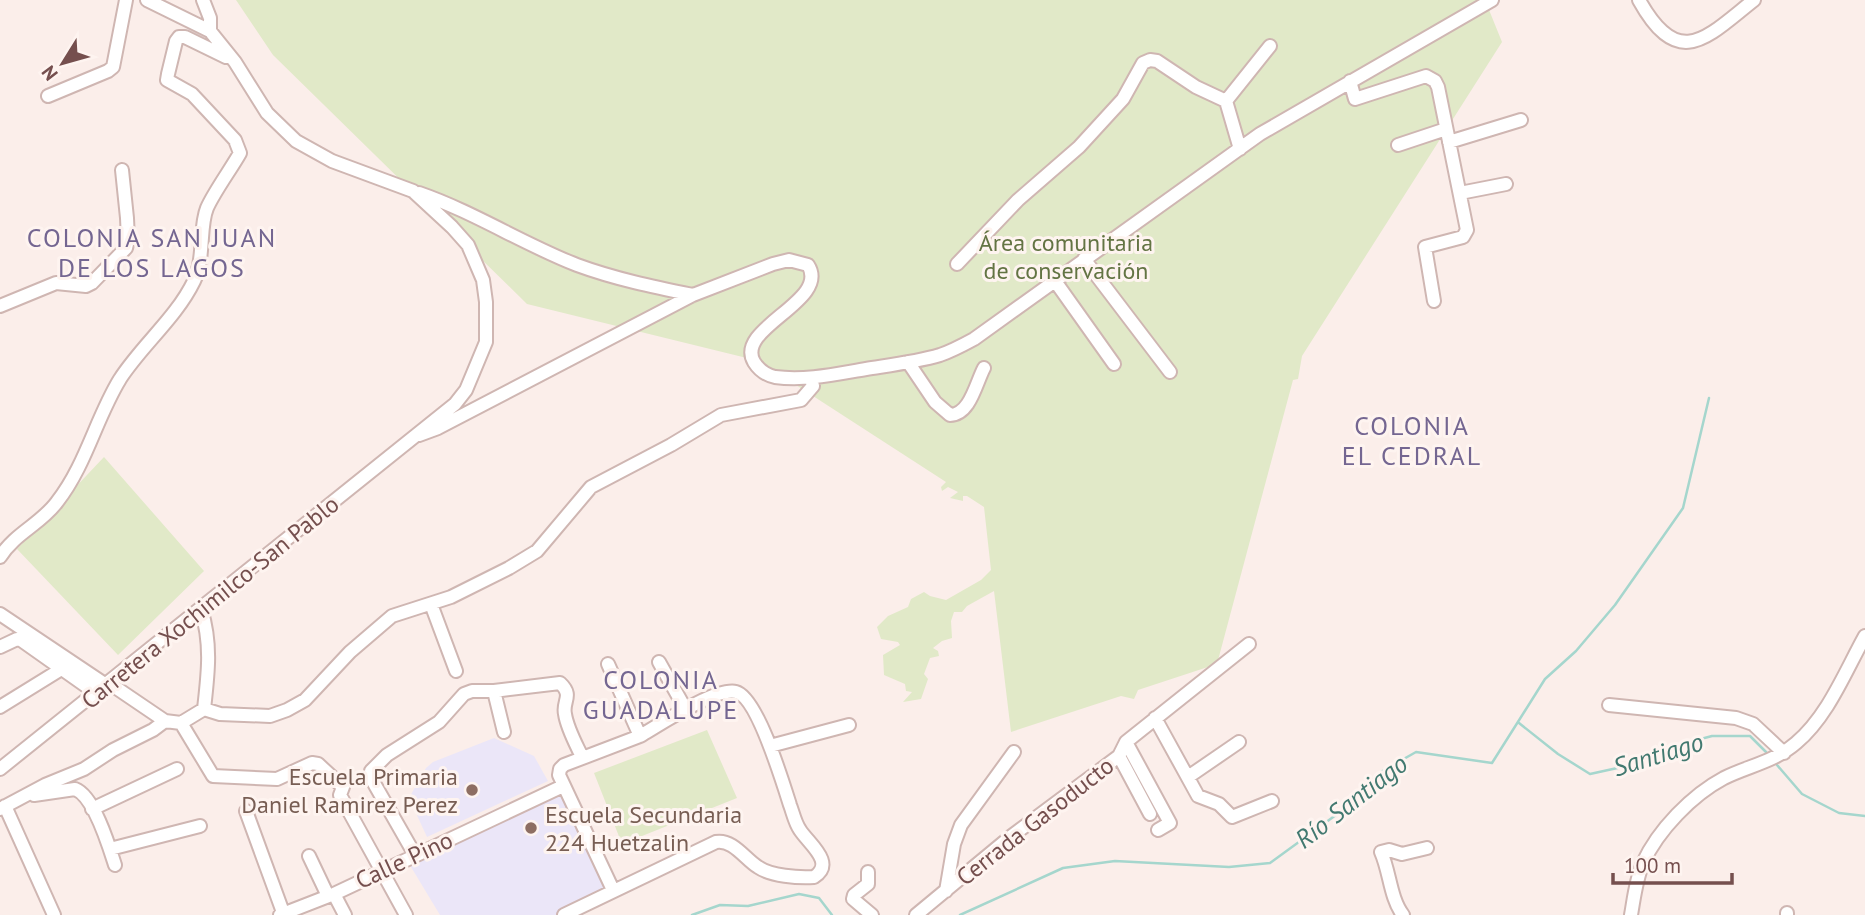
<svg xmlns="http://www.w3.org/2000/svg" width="1865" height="915" viewBox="0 0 1865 915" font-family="'PT Sans',sans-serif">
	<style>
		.education { fill: #ebe6f8 }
		.green { fill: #e1e9c8 }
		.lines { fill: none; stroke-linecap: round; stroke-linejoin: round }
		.stream { stroke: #a5d6cd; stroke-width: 2.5 }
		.minor-casing { stroke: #cfb6b2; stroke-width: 16 }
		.minor { stroke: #fff; stroke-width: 12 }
		.education-dot { fill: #8d6e63; stroke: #fef4f0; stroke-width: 2.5 }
		.labels { text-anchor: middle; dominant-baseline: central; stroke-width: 6; stroke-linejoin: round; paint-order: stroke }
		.park-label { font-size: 24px; fill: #637443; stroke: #fef4f0 }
		.street-label { font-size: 24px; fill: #754f4e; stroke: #fef4f0 }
		.education-label { font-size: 24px; fill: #785e54; stroke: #fef4f0; text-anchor: end }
		.neighbourhood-label { font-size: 26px; letter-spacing: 2px; fill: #746691; stroke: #fef4f0 }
		.water-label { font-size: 26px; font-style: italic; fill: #427970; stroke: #fef4f0 }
	</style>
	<rect width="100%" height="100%" fill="#fbeeea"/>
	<!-- education -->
	<path class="education" d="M 494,738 L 534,756 L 548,781 L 427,837 L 409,798 L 426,768 L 433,762 Z
		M 562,794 L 606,891 L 557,915 L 440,915 L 408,862 Z"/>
	<!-- green -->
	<path class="green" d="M 236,0 L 1485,0 L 1502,42 L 1302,356 L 1298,379 L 1293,380 L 1217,664 L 1138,690 L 1134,699 L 1121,696 L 1011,732 L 994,591 L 967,606 L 962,612 L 954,612 L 951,621 L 952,638 L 942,641 L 933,648 L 938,651 L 939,656 L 930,658 L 924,674 L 928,679 L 921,699 L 903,702 L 912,692 L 906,691 L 905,684 L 884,675 L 883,655 L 900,645 L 898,642 L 881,639 L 877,627 L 888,616 L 908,607 L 911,599 L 924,592 L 930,596 L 946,600 L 981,580 L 991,570 L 984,507 L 967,496 L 963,496 L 963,501 L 950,498 L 958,492 L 948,487 L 942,491 L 941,487 L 946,482 L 759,361 L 527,304 L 273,55 Z
		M 104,457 L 204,571 L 118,655 L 17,549 Z
		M 707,730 L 737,798 L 622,844 L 594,773 Z"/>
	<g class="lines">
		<!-- stream -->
		<path class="stream" d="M 1519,723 L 1558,754 L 1590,774 L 1631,765 L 1667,748 L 1712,736 L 1750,736 L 1766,752
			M 1777,765 L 1802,794 L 1839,813 L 1865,816
			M 692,915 L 720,905 L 748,906 L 799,894 L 819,898 L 832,915
			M 960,915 L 1063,868 L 1115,861 L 1229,867 L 1270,863 L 1351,804 L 1379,773 L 1416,752 L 1492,763 L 1545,679 L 1576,651 L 1615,605 L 1683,508 L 1709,398"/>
		<defs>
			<path id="minor" d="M 203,0 L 210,18 L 210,31
				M 1639,0 C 1679,72 1707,37 1754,0
				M 1350,81 L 1355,99 L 1426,76 L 1435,81 L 1438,87 L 1467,230 L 1463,237 L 1425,247 L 1434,301
				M 48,96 L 108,71 L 113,67 L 126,0
				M 1226,101 L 1270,46
				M 1449,142 L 1521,120
				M 1398,145 L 1446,129
				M 419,193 C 474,212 523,244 577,265 C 615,279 654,287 693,295
				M 1460,193 L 1506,184
				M 1084,259 L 1170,372
				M 957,264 L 1018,200 L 1079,147 L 1123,99 L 1143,63 L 1150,60 L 1157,61 L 1196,87 L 1226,101 L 1240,149
				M 1055,281 L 1114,364
				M 0,306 L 56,283 L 86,286 L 92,283 L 126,248 L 128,240 L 127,218 L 122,170
				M 908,362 L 935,402 L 950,415 C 970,415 976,383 984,368
				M 419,435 L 438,428 L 693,295 L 773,264 L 789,260 L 808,265 C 831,301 734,328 754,362 C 759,370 766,375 775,377 C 806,381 836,374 866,369 C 891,365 916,362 940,355 C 952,351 963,345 974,339 L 1260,134 L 1492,0
				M 0,557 C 15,533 41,524 57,502 C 86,465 96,418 120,379 C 142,345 176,318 194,281 C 205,258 199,227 207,208 C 214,192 231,169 240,153 L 235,140 L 192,94 L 167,80 L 168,74 L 176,41 L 179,37 L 185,37 L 226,57
				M 431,604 L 456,671
				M 201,609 C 212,644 208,674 204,709
				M 0,614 L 106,685
				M 0,647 L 17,639 L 21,640 L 96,693
				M 659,662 L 686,710
				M 608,664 L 640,736 L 564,765 L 560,769 L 559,775 L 613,890
				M 109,683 L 165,721 L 181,723 L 213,776 L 277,779 L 312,763 L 318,764 L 343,787 L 340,795 L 406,915
				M 494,691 L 504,732
				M 1609,705 L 1736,718 L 1753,724 L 1784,753
				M 0,707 L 63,668
				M 1155,718 L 1198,796 L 1219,804 L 1232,817 L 1272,801
				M 181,723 L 204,709 L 220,714 L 270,716 L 287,710 L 305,700 L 350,652 L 392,616 L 451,597 L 509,568 L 537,551 L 591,487 L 671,445 L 721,415 L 801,400 L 813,386 L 811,378
				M 1126,742 L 1170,823 L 1158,830
				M 770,746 L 849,725
				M 1119,756 L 1150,814
				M 0,769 L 455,404 L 466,390 L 486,342 L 486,302 L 483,280 L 468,245 L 452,227 L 413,191 L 332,161 L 296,141 L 267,113 L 235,62 L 210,31 L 147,0
				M 1188,777 L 1239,742
				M 34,795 L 75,789 C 94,796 109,846 115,865
				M 5,806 L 54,915
				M 0,809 L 45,785 L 84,769 L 113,750 L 153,730 L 165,721
				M 92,809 L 177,769
				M 246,811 L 284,915
				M 110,849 L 200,826
				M 415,855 L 371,778 L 371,771 L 387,755 L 439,722 L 464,694 L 472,691 L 494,691 L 560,683 C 574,696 562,701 565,714 C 567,728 576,744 582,757
				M 309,856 L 328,896
				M 868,872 L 868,884 L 854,895 L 853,899 L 872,915
				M 946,891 L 954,844 L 961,825 L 1014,752
				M 334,894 L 345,915
				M 1787,913 L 1787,915
				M 280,915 L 334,894 L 563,786
				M 564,915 L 716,842 C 733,839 745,859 758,867 C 771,876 798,878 814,877 C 836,863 809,844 800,830 C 795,823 793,813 790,805 C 783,783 757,697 736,692 C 716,687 659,725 640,736
				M 916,915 L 1009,838 L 1119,756 L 1126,742 L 1249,644
				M 1403,915 C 1390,898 1390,872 1381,852 L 1389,850 L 1402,854 L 1427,848
				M 1631,915 C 1634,898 1636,879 1643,863 C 1658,830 1692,795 1724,778 C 1748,766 1774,762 1796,743 C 1828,716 1845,672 1865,636"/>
		</defs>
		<!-- minor casing -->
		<use href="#minor" class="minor-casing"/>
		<!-- minor -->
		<use href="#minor" class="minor"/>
	</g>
	<!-- markers -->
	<g class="education-dot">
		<circle cx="472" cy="790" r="7"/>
		<circle cx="531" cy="828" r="7"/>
	</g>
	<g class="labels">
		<!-- park labels -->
		<g class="park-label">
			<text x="1066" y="242">Área comunitaria<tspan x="1066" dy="28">de conservación</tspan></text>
		</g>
		<!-- street labels -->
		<g class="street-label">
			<text transform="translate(210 602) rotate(-39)">Carretera Xochimilco-San Pablo</text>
			<text transform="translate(1035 821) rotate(-38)">Cerrada Gasoducto</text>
			<text transform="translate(404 860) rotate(-25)">Calle Pino</text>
		</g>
		<!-- education labels -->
		<g class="education-label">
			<text x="458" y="776">Escuela Primaria<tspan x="458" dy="28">Daniel Ramirez Perez</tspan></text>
			<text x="545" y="814" text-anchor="start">Escuela Secundaria<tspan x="545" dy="28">224 Huetzalin</tspan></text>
		</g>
		<!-- neighbourhood labels -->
		<g class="neighbourhood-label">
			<text x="152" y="237">COLONIA SAN JUAN<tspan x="152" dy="30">DE LOS LAGOS</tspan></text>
			<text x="1412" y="425">COLONIA<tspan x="1412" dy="30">EL CEDRAL</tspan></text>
			<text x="661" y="679">COLONIA<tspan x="661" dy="30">GUADALUPE</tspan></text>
		</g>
		<!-- water labels -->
		<g class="water-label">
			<text transform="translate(1658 754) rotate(-17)">Santiago</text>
			<text transform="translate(1351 801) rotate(-38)">Río Santiago</text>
		</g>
	</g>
	<!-- north arrow -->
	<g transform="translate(63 63) rotate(233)" stroke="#fef4f0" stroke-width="5" paint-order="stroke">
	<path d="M0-5L12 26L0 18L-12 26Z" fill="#754f4e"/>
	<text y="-10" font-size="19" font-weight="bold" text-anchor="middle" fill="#754f4e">N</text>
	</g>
	<!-- scale -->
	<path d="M1613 873v10h119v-10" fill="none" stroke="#754f4e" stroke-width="3.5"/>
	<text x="1624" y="873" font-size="21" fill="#754f4e" stroke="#fef4f0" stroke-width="5" paint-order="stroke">100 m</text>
</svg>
